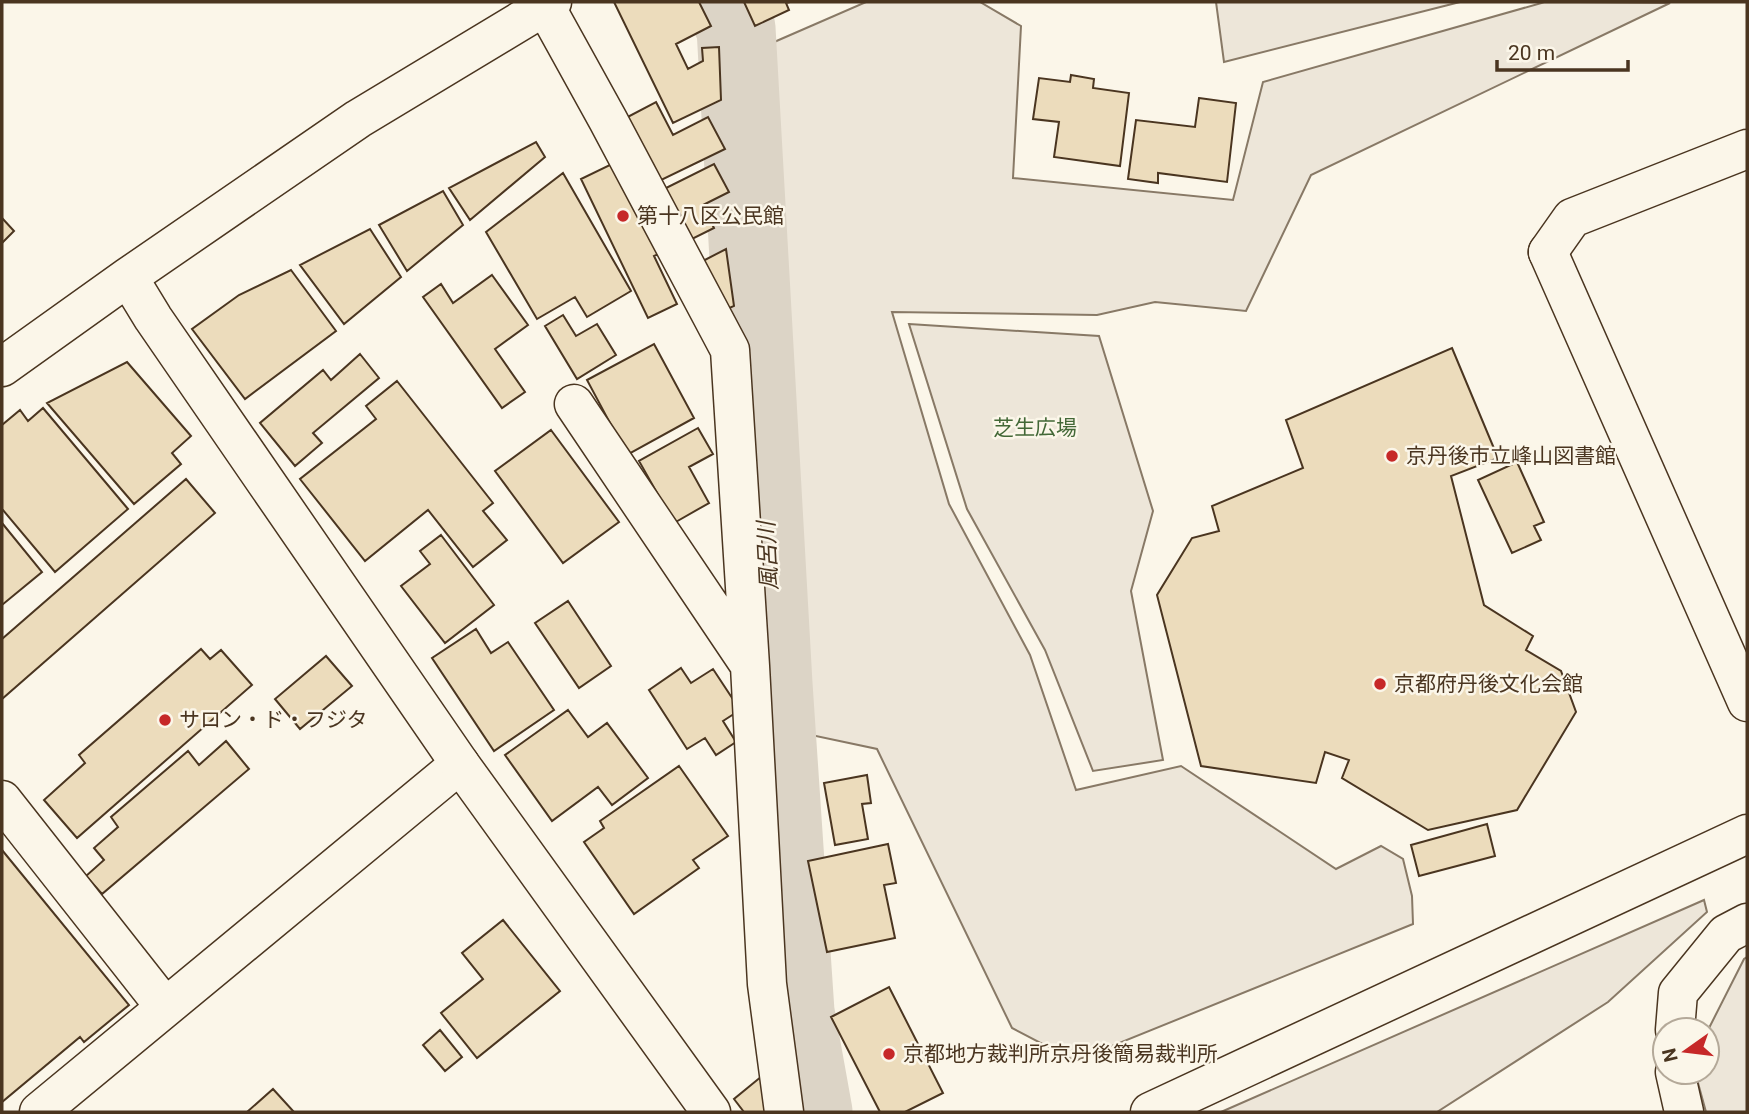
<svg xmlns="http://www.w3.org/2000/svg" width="1749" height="1114" viewBox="0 0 1749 1114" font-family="Roboto,'Noto Sans JP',sans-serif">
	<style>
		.green { fill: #ede6d9; stroke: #887966; stroke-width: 2 }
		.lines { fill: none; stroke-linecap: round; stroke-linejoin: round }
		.river { stroke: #dcd4c6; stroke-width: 79 }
		.building { fill: #ecdcbc; stroke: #4a3520; stroke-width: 2 }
		.minor-casing { stroke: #4a3520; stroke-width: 41 }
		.tertiary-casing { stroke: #4a3520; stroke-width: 41 }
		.minor { stroke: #fbf6e9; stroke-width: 38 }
		.tertiary { stroke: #fbf6e9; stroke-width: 38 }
		.poi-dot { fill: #c62828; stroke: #fbf6e9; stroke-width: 2.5 }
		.labels { text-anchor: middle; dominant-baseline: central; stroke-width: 5; stroke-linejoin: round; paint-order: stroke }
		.poi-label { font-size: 21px; fill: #4a3520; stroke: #fbf6e9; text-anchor: start }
		.park-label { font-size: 21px; fill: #436837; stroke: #fbf6e9 }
		.water-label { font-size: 23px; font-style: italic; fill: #4a3520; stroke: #fbf6e9 }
	</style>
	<rect width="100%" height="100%" fill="#fbf6e9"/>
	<!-- green -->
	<path class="green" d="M 866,2 L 980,2 L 1021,26 L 1013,178 L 1233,200 L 1263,82 L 1545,2 L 1670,3 L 1311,175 L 1246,311 L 1155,302 L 1097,315 L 892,312 L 949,504 L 1030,655 L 1076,790 L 1181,766 L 1336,869 L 1381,846 L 1403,859 L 1412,896 L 1413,924 L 1075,1061 L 1012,1028 L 877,749 L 811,735 L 765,46 Z
		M 1216,2 L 1460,2 L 1224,62 Z
		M 909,324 L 1099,336 L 1153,511 L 1131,591 L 1163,760 L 1093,771 L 1045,650 L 967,509 Z
		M 1704,900 L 1707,912 L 1608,1002 L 1437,1112 L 1221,1112 Z
		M 1747,957 L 1747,1112 L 1706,1112 L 1695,1072 L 1707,1072 L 1707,1032 L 1744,959 Z"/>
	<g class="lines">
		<!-- river -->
		<path class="river" d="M 723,2 L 736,28 L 773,684 L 795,1012 L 813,1112"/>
	</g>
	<!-- building -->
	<path class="building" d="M 614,2 L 699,2 L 711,26 L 676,44 L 688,69 L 703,61 L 702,48 L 719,47 L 721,100 L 673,123 Z
		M 744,2 L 790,2 L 786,3 L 789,10 L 755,26 Z
		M 1071,75 L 1094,79 L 1093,88 L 1129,93 L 1120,166 L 1054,157 L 1059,122 L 1033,119 L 1039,78 L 1070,82 Z
		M 1199,98 L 1236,103 L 1227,182 L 1158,173 L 1158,183 L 1128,179 L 1136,120 L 1195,127 Z
		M 656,102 L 673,135 L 708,117 L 725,149 L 653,184 L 620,121 Z
		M 536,142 L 545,157 L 470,220 L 449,188 Z
		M 618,161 L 661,253 L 654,256 L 677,304 L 648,318 L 581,179 Z
		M 714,164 L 729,192 L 703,205 L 714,228 L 686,242 L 660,191 Z
		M 563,173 L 631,291 L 587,317 L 575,297 L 537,319 L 486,232 Z
		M 443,191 L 463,225 L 407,271 L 379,225 Z
		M 2,218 L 14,231 L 2,243 Z
		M 370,229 L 401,277 L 344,324 L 300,265 Z
		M 726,249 L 734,306 L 725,310 L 699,263 Z
		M 291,270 L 336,331 L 245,399 L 192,329 L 239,295 Z
		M 492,275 L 528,325 L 495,349 L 525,392 L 502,408 L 423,297 L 441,284 L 453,303 Z
		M 563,315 L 576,336 L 597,324 L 616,355 L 577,379 L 545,326 Z
		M 654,344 L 694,418 L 627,455 L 587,380 Z
		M 1452,348 L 1498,458 L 1451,476 L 1484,605 L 1533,636 L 1526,650 L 1561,671 L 1576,712 L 1517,810 L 1428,830 L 1342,778 L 1349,760 L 1325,752 L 1316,783 L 1201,766 L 1157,595 L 1192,538 L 1219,531 L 1212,506 L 1303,468 L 1286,420 Z
		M 360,354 L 379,378 L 313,433 L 322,443 L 295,466 L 260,423 L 323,370 L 331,380 Z
		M 127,362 L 191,436 L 172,453 L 181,464 L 134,504 L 47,403 Z
		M 397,381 L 493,503 L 483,511 L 507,540 L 473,567 L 428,510 L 365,561 L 300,479 L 376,419 L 366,406 Z
		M 43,408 L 128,509 L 55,572 L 2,509 L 2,425 L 20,410 L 28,421 Z
		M 698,428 L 713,454 L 689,467 L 709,503 L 674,523 L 639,461 Z
		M 551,430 L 619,522 L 563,563 L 495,471 Z
		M 1517,462 L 1544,522 L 1534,526 L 1541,540 L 1512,553 L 1478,480 Z
		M 186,479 L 215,513 L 2,699 L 2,639 Z
		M 2,523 L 42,572 L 2,605 Z
		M 441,535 L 494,605 L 445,643 L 401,586 L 430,564 L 420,551 Z
		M 568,601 L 611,666 L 579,688 L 535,623 Z
		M 476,629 L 491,653 L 508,642 L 554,710 L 494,751 L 432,658 Z
		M 201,649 L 210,659 L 221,650 L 252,685 L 77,838 L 44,800 L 85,763 L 79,755 Z
		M 326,656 L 352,686 L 300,729 L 275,699 Z
		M 681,668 L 691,683 L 713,669 L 740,710 L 723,721 L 736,742 L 716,755 L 705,738 L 687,749 L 649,690 Z
		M 568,710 L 588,737 L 607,723 L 648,778 L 612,805 L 598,787 L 552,821 L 505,755 Z
		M 226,741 L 249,769 L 102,894 L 86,876 L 104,860 L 94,848 L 118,827 L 111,817 L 188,751 L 199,765 Z
		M 679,766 L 728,836 L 693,860 L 699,868 L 634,914 L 584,842 L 604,828 L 600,821 Z
		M 867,775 L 871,803 L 862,804 L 868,839 L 835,845 L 824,783 Z
		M 1487,824 L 1495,856 L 1419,876 L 1411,845 Z
		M 888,844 L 896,883 L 884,885 L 895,938 L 827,952 L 808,861 Z
		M 2,850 L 129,1005 L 84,1042 L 80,1037 L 2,1102 Z
		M 503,920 L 560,991 L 477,1058 L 441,1013 L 483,979 L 462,953 Z
		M 889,987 L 943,1093 L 905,1112 L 880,1112 L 831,1017 Z
		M 440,1030 L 462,1057 L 445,1071 L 423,1045 Z
		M 762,1076 L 769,1112 L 744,1112 L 734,1099 Z
		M 273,1089 L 294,1112 L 247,1112 Z"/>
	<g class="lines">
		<defs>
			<path id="minor" d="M 545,6 L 608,120 L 730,350 L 750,666 L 767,984 L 784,1112
				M 1548,252 L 1572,218 L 1747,149
				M 574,404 L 749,664
				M 2,800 L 165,1007
				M 1675,1030 L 1678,993 L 1726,934 L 1747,923
				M 1675,1072 L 1684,1112
				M 39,1112 L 460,764"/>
			<path id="tertiary" d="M 1548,252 L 1747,702
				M 128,277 L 153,318 L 460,764 L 711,1112
				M 2,367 L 128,277 L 358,119 L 552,2
				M 1150,1112 L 1747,834"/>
		</defs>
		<!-- minor casing -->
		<use href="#minor" class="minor-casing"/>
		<!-- tertiary casing -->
		<use href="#tertiary" class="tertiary-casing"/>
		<!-- minor -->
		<use href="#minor" class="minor"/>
		<!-- tertiary -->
		<use href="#tertiary" class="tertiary"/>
	</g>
	<!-- markers -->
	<g class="poi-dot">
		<circle cx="623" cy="216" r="7"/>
		<circle cx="1392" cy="456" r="7"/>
		<circle cx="1380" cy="684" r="7"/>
		<circle cx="165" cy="720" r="7"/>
		<circle cx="889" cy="1054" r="7"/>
	</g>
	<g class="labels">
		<!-- poi labels -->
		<g class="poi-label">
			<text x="637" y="216">第十八区公民館</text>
			<text x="1406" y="456">京丹後市立峰山図書館</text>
			<text x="1394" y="684">京都府丹後文化会館</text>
			<text x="179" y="720">サロン・ド・フジタ</text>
			<text x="903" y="1054">京都地方裁判所京丹後簡易裁判所</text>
		</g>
		<!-- park labels -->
		<g class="park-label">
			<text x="1035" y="428">芝生広場</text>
		</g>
		<!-- water labels -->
		<g class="water-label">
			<text transform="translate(768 556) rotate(-93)">風呂川</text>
		</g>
	</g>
	<!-- border -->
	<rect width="1749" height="1114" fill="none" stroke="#4a3520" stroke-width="7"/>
	<!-- north arrow -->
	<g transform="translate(1686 1051) rotate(256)"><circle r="33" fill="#fbf6e9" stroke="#b4a999" stroke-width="2"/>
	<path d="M0-5L12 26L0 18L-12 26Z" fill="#c62828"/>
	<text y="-10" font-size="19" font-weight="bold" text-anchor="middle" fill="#4a3520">N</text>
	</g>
	<!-- scale -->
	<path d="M1497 60v10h131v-10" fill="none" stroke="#4a3520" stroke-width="3.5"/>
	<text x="1508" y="60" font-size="21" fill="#4a3520" stroke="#fbf6e9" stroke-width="5" paint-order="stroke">20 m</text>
</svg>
